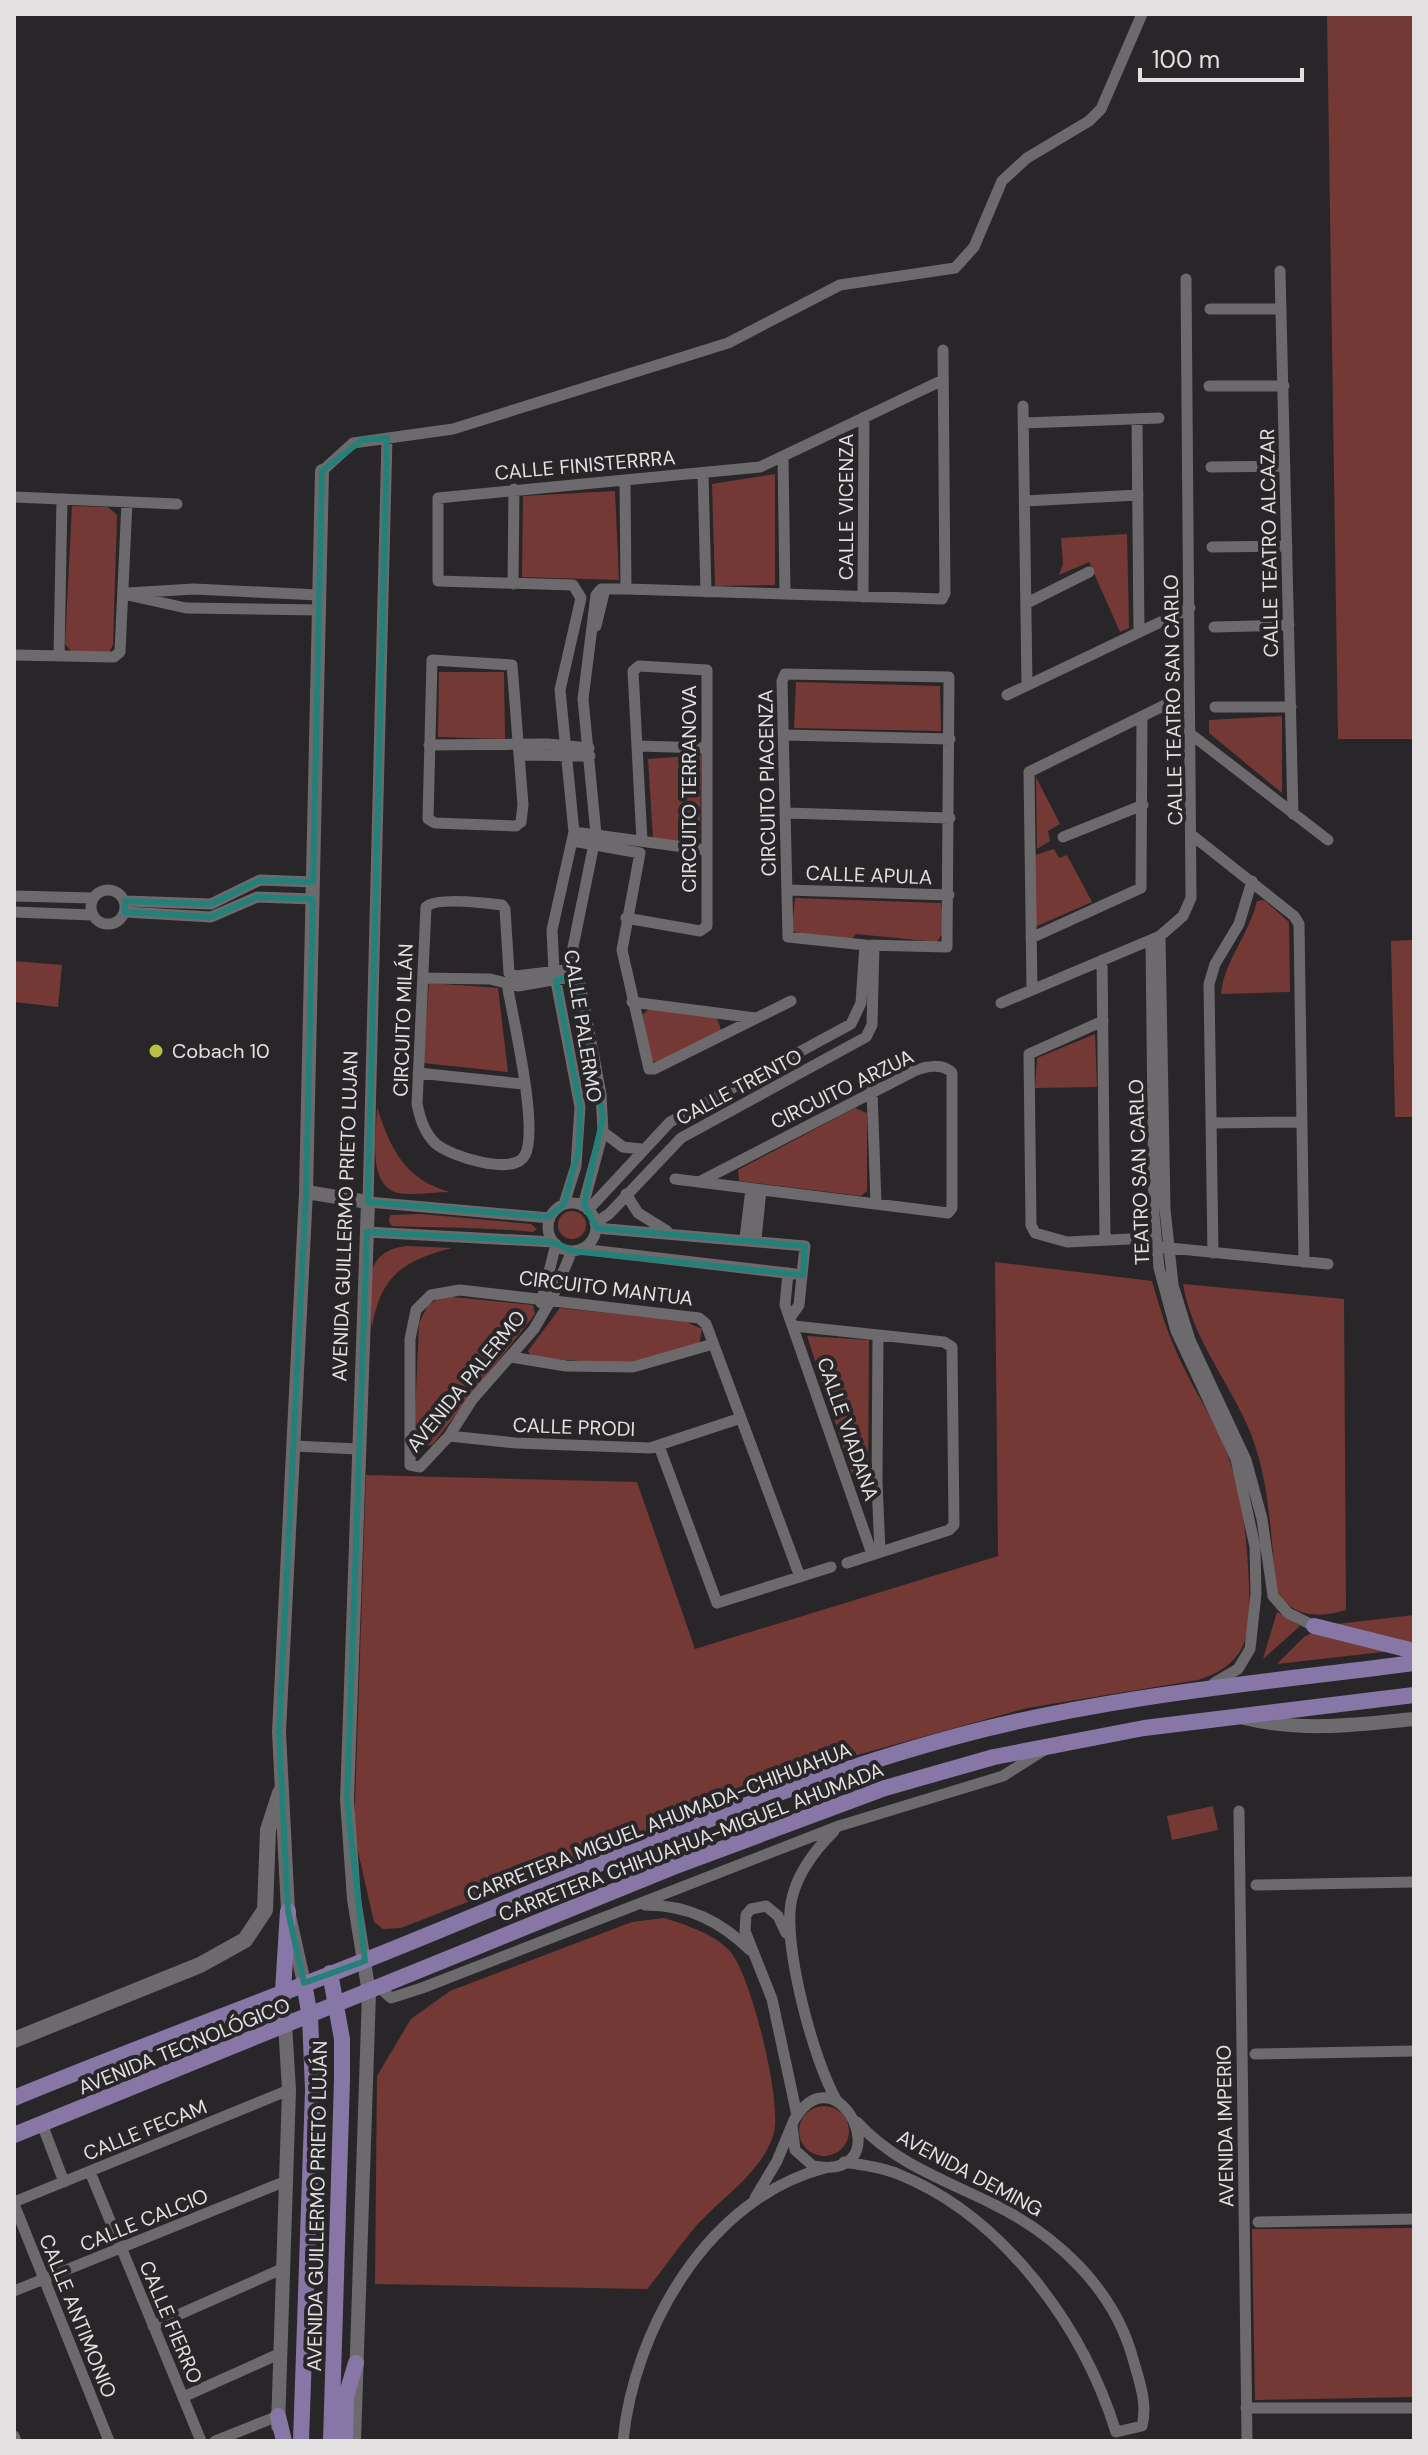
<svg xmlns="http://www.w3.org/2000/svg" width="1428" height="2455" viewBox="0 0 1428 2455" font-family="'DM Sans',sans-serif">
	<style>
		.green { fill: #753935 }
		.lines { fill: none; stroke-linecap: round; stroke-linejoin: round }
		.minor { stroke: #6d6a6d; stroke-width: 11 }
		.tertiary { stroke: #6d6a6d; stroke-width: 14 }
		.secondary { stroke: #6d6a6d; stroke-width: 16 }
		.primary { stroke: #8777a6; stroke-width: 16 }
		.marked { fill: none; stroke: #24817a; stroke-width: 6; stroke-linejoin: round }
		.poi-dot { fill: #bbc045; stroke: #282628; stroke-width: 3 }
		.labels { text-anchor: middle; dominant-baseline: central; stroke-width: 8; stroke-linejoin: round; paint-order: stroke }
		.street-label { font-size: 20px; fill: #e2e0e1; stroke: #282628 }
		.poi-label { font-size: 20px; fill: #e2e0e1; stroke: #282628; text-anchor: start }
	</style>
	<rect width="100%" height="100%" fill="#282628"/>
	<!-- green -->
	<path class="green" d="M 1327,14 L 1414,14 L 1414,739 L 1338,739 Z
		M 775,474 L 775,585 L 715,586 L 712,484 Z
		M 615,491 L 619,580 L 522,577 L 523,496 Z
		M 72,506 L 108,507 L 117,515 L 113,645 L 109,652 L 71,651 L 65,644 Z
		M 1127,534 L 1129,628 L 1120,632 L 1089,562 L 1059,575 L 1063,564 L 1061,538 Z
		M 439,672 L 504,672 L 505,739 L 438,737 Z
		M 796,682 L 940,686 L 941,731 L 794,728 Z
		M 1282,716 L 1282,793 L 1209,733 L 1209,720 Z
		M 701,755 L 700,843 L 653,838 L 648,759 Z
		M 1036,777 L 1060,824 L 1048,831 L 1050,841 L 1037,849 Z
		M 1054,849 L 1059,858 L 1067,855 L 1092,902 L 1035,927 L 1035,855 Z
		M 795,898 L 941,903 L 944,931 L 937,942 L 856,934 L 850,942 L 799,935 L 792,930 Z
		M 1264,900 L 1289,922 L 1290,992 L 1221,994 C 1224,961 1249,935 1257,901 Z
		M 1414,940 L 1414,1117 L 1395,1117 L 1391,941 Z
		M 14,961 L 62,965 L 58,1007 L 14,1002 Z
		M 429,983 L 498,988 L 508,1072 L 423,1063 Z
		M 649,1009 L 717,1018 L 721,1030 L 658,1063 L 650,1060 L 642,1015 Z
		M 1095,1034 L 1097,1087 L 1035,1088 L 1037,1058 Z
		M 377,1107 C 390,1148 405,1180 450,1192 C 434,1192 414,1196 398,1193 C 366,1185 377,1131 377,1107 Z
		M 855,1108 L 867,1113 L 867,1191 L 861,1196 L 739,1181 L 738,1170 Z
		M558 1225a14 14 0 1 1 28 0a14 14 0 1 1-28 0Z
		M 421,1214 L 531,1224 L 537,1229 L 533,1232 C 486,1227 439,1228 392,1226 L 389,1222 L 390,1215 Z
		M 407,1246 L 452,1248 C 404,1260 380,1276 372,1328 C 369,1291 360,1251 407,1246 Z
		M 995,1262 L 1152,1281 C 1161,1313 1171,1343 1186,1372 C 1199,1398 1214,1421 1225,1448 C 1243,1493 1247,1537 1249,1585 C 1251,1635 1249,1663 1198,1680 L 1027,1708 L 817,1766 L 401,1928 L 383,1929 L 374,1922 L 354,1834 L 366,1475 L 637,1482 L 695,1649 L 998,1556 Z
		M 1183,1284 L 1344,1299 L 1346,1610 C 1318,1618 1294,1618 1277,1591 C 1270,1537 1271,1486 1251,1434 C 1231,1383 1192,1340 1183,1284 Z
		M 443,1296 L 533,1305 L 535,1314 L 433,1444 L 422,1448 L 414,1438 L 419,1323 L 428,1305 Z
		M 560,1308 L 684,1321 L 702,1329 L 699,1345 L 633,1364 L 532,1358 L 528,1351 Z
		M 807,1336 L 869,1340 L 868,1475 L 861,1479 L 852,1474 Z
		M 1277,1612 L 1300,1626 L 1263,1659 Z
		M 1414,1615 L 1414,1645 L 1337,1624 Z
		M 1315,1631 L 1391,1651 L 1277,1664 L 1304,1637 Z
		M 1213,1806 L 1218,1830 L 1172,1840 L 1167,1816 Z
		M 664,1918 C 686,1925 712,1933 729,1950 C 751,1973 782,2102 774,2132 C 764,2173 717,2200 692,2231 C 677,2249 663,2270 647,2289 L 375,2284 L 377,2076 L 411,2019 L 450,1991 L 632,1922 Z
		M799 2131a25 25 0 1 1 50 0a25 25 0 1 1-50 0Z
		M 1414,2228 L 1414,2397 L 1255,2400 L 1252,2229 Z"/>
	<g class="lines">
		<!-- minor -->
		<path class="minor" d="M 1280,271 L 1293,814
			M 1210,309 L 1281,309
			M 1209,386 L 1284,386
			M 1023,406 L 1027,685
			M 1137,419 L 1139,632
			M 1024,423 L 1159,418
			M 387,438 L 368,1202 L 550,1218
			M 783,457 L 785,594
			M 1211,467 L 1285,466
			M 322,471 L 353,443 L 453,429 L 728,343 L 840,285 L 955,268 L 974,247 L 1002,181 L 1027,158 L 1089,121 L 1101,109 L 1142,14
			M 703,474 L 706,592
			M 625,480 L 626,589
			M 14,497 L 177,504
			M 1025,501 L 1138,495
			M 1212,547 L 1287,546
			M 513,584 L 514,489
			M 127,593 L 194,589 L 319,595
			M 123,594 L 186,608 L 319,610
			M 863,597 L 864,417
			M 1027,603 L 1089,572
			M 596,626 L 605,589
			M 1214,627 L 1289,625
			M 14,655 L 114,657 L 120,652 L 127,502
			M 59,656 L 62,499
			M 432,660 L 512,665 L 523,805 L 521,822 L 516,826 L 435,823 L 428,819 Z
			M 785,674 L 949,677 L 947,947 L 865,945 L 788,937 L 782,681 Z
			M 1007,695 L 1190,608
			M 1215,707 L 1291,707
			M 785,735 L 950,739
			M 1192,735 L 1328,840
			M 429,745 L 548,744 L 589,748
			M 638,746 L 706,748
			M 519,755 L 590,756
			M 786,813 L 950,818
			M 574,832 L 706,850
			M 1193,836 L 1294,916 L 1299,924 L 1304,1262
			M 1063,837 L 1143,805
			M 573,841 L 640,853 L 622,950 L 649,1069 L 654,1069 L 791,1001
			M91 907a17 17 0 1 1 34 0a17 17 0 1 1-34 0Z
			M 787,890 L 949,895
			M 14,896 L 92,898
			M 125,901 L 211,904 L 260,880 L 313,882
			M 14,912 L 92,915
			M 125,912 L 211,917 L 257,897 L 313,899
			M 626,918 L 700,931 L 707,926 L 707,670 L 639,666 L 633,671 L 642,841
			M 1160,936 L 1165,1209 L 1173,1285 L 1190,1340 L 1246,1460 L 1262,1519 L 1273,1596 L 1288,1613 L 1314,1626
			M 1031,938 L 1141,888 L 1142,716
			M 1151,941 L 1154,1214 L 1159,1268 L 1176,1331 L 1236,1459 L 1255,1547 L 1256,1594 L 1250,1649 L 1238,1669 L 1214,1683
			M 1102,960 L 1105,1240
			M 423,978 L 490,979 L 518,986 L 576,976
			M 507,984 C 513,1018 539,1129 525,1155 C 514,1177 449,1156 435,1143 C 424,1132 420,1118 417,1104 L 426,907 C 436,897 486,903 502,905 L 505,909 L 509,973 L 516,976 L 574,969
			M 1032,990 L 1029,772 L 1165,705
			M 632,1002 L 755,1018
			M 1001,1003 L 1160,936 L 1183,916 L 1191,898 L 1186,279
			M 1103,1021 L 1029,1054 L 1031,1225 L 1035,1233 L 1067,1242 L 1130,1239
			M 418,1073 L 523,1084
			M 872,1090 L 876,1204
			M 1213,1123 L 1301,1122
			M 603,1132 L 623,1147 L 641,1149
			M 675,1179 L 948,1213 L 952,1208 L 952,1073 C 943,1063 926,1066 914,1071 L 701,1181
			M 626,1194 L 638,1213 L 667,1231
			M548 1227a24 24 0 1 1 48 0a24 24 0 1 1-48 0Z
			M 564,1204 L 576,1166 L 580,1107 L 554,971 L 552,930 L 574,832 L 560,690 L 581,598 L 573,585 L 438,581 L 438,498 L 760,467 L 943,380
			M 583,1206 L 603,1132 L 601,1094 L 573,947 L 596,834 L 583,699 L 596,595 L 601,589 L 626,589 L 942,599 L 945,593 L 943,350
			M 588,1210 L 670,1122 L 851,1024 L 861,1003 L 865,945
			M 595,1223 L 609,1214 L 681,1138 L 866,1037 L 872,1025 L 874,945
			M 596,1228 L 805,1246 L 799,1305 L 792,1315
			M 367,1232 L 553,1242
			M 745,1238 L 751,1189
			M 756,1239 L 761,1190
			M 1160,1247 L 1328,1264
			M 581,1249 L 795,1274
			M 572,1251 L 552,1298 L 534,1329 L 472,1400 L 449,1436 L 420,1467 L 410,1465 L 410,1339 L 416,1310 L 431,1295 L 460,1290 L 699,1318 L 706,1324 L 800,1577
			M 1213,1253 L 1209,984 L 1215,964 L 1239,924 L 1252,881
			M 788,1273 L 785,1305 L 872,1554
			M 541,1303 L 556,1244
			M 794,1326 L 944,1342 L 952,1347 L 954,1525 L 949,1530 L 847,1563
			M 878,1335 L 877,1482 L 880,1552
			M 511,1357 L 566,1366 L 633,1367 L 713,1344
			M 449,1436 L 516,1443 L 650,1448 L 741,1418
			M 295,1446 L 357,1449
			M 659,1446 L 717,1603 L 831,1567
			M 1239,1811 L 1247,2441
			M 834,1831 C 815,1850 798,1872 792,1898 C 781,1941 814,2063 837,2101
			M 1256,1885 L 1414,1882
			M 645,1905 C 688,1905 720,1921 750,1950
			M 786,1933 L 778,1916 L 766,1906 L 751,1909 L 746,1915 L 745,1931 L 772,1999 L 797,2115
			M 380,1988 L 391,1998 L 422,1988 L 839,1826 L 1003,1776 L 1044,1750
			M 1255,2054 L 1414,2051
			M 42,2124 L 64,2182
			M 844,2162 C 862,2165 881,2167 898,2174 C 1003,2216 1083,2326 1116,2432 L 1142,2426 C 1148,2404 1139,2380 1133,2359 C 1114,2289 1057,2235 993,2204 C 945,2180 894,2163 857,2122
			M 90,2172 L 201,2441
			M 755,2198 L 777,2161 L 794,2120 C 838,2046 903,2182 813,2166 L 795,2150 L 792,2126
			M 14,2202 L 289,2090
			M 14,2204 L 109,2441
			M 1258,2222 L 1414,2219
			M 14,2291 L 286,2181
			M 153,2326 L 284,2268
			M 183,2397 L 281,2353
			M 1246,2408 L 1414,2408
			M 14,2436 L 16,2441
			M 215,2441 L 278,2416
			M 623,2441 C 634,2328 709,2198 825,2168"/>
		<!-- tertiary -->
		<path class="tertiary" d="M 306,1192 L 368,1202 L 347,1800 L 354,1899 L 369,1993 L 354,2441
			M 1244,1718 C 1302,1732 1355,1725 1414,1719
			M 304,1983 L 288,1911 L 279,1732 L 306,1192 L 322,471
			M 278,2426 L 289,2090 L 283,1991"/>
		<!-- secondary -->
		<path class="secondary" d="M 14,2040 L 200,1965 L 245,1940 L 265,1910 L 268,1830 L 280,1793"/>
		<!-- primary -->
		<path class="primary" d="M 1314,1626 L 1414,1651
			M 330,1973 L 342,2039 L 342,2080 L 331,2441
			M 283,1991 L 288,1911
			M 14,2098 C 130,2050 249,2007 366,1960 C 561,1883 750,1792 954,1737 C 1104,1696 1260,1683 1414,1663
			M 14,2135 L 673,1867 L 885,1788 L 994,1757 L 1144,1728 L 1414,1695
			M 278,2416 L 284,2441
			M 301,2441 L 313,2090 L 310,2017 L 304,1983
			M 345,2441 L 346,2396 L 356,2363"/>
	</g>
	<!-- marked area -->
	<path class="marked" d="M 387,438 L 368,1202 L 548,1217 L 564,1204 L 579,1148 L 580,1107 L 556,980 L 576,976 L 603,1117 L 584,1204 L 597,1228 L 805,1246 L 803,1275 L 572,1251 L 552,1242 L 367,1232 L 347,1800 L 365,1961 L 304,1983 L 288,1911 L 279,1732 L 306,1192 L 313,899 L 257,897 L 211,917 L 125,912 L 125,901 L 211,904 L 260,880 L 313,882 L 322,471 L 362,440 Z"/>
	<!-- markers -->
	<circle class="poi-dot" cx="156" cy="1051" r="8"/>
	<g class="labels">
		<!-- street labels -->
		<g class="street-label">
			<text transform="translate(585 465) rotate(-5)">CALLE FINISTERRRA</text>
			<text transform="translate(846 507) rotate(-90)">CALLE VICENZA</text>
			<text transform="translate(1269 543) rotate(-91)">CALLE TEATRO ALCAZAR</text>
			<text transform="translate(1173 700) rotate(-91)">CALLE TEATRO SAN CARLO</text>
			<text transform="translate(767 783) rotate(-91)">CIRCUITO PIACENZA</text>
			<text transform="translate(689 789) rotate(-90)">CIRCUITO TERRANOVA</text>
			<text transform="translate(869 875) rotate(2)">CALLE APULA</text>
			<text transform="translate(403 1020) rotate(-88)">CIRCUITO MILÁN</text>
			<text transform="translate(583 1026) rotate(81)">CALLE PALERMO</text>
			<text transform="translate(739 1087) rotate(-28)">CALLE TRENTO</text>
			<text transform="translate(842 1089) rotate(-26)">CIRCUITO ARZUA</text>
			<text transform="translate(1139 1172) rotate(-92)">TEATRO SAN CARLO</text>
			<text transform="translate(345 1216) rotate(-88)">AVENIDA GUILLERMO PRIETO LUJAN</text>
			<text transform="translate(606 1288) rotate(7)">CIRCUITO MANTUA</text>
			<text transform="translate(466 1381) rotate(-51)">AVENIDA PALERMO</text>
			<text transform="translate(574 1427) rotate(2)">CALLE PRODI</text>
			<text transform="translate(848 1429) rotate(71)">CALLE VIADANA</text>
			<text transform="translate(659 1822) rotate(-21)">CARRETERA MIGUEL AHUMADA-CHIHUAHUA</text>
			<text transform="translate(691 1842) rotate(-21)">CARRETERA CHIHUAHUA-MIGUEL AHUMADA</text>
			<text transform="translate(184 2046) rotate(-22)">AVENIDA TECNOLÓGICO</text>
			<text transform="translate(1225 2126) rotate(-91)">AVENIDA IMPERIO</text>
			<text transform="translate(145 2130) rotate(-22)">CALLE FECAM</text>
			<text transform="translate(970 2173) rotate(28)">AVENIDA DEMING</text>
			<text transform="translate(317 2206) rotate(-89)">AVENIDA GUILLERMO PRIETO LUJÁN</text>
			<text transform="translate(144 2220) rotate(-22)">CALLE CALCIO</text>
			<text transform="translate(78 2316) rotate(68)">CALLE ANTIMONIO</text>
			<text transform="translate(171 2322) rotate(67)">CALLE FIERRO</text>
		</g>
		<!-- poi labels -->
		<g class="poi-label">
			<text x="172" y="1051">Cobach 10</text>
		</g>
	</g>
	<!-- border -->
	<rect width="1428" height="2455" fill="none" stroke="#e2e0e1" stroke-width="32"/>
	<!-- scale -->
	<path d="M1140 68v12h162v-12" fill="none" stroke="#e2e0e1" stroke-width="4"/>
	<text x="1152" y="68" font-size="24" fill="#e2e0e1" stroke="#282628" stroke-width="6" paint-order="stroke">100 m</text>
</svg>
